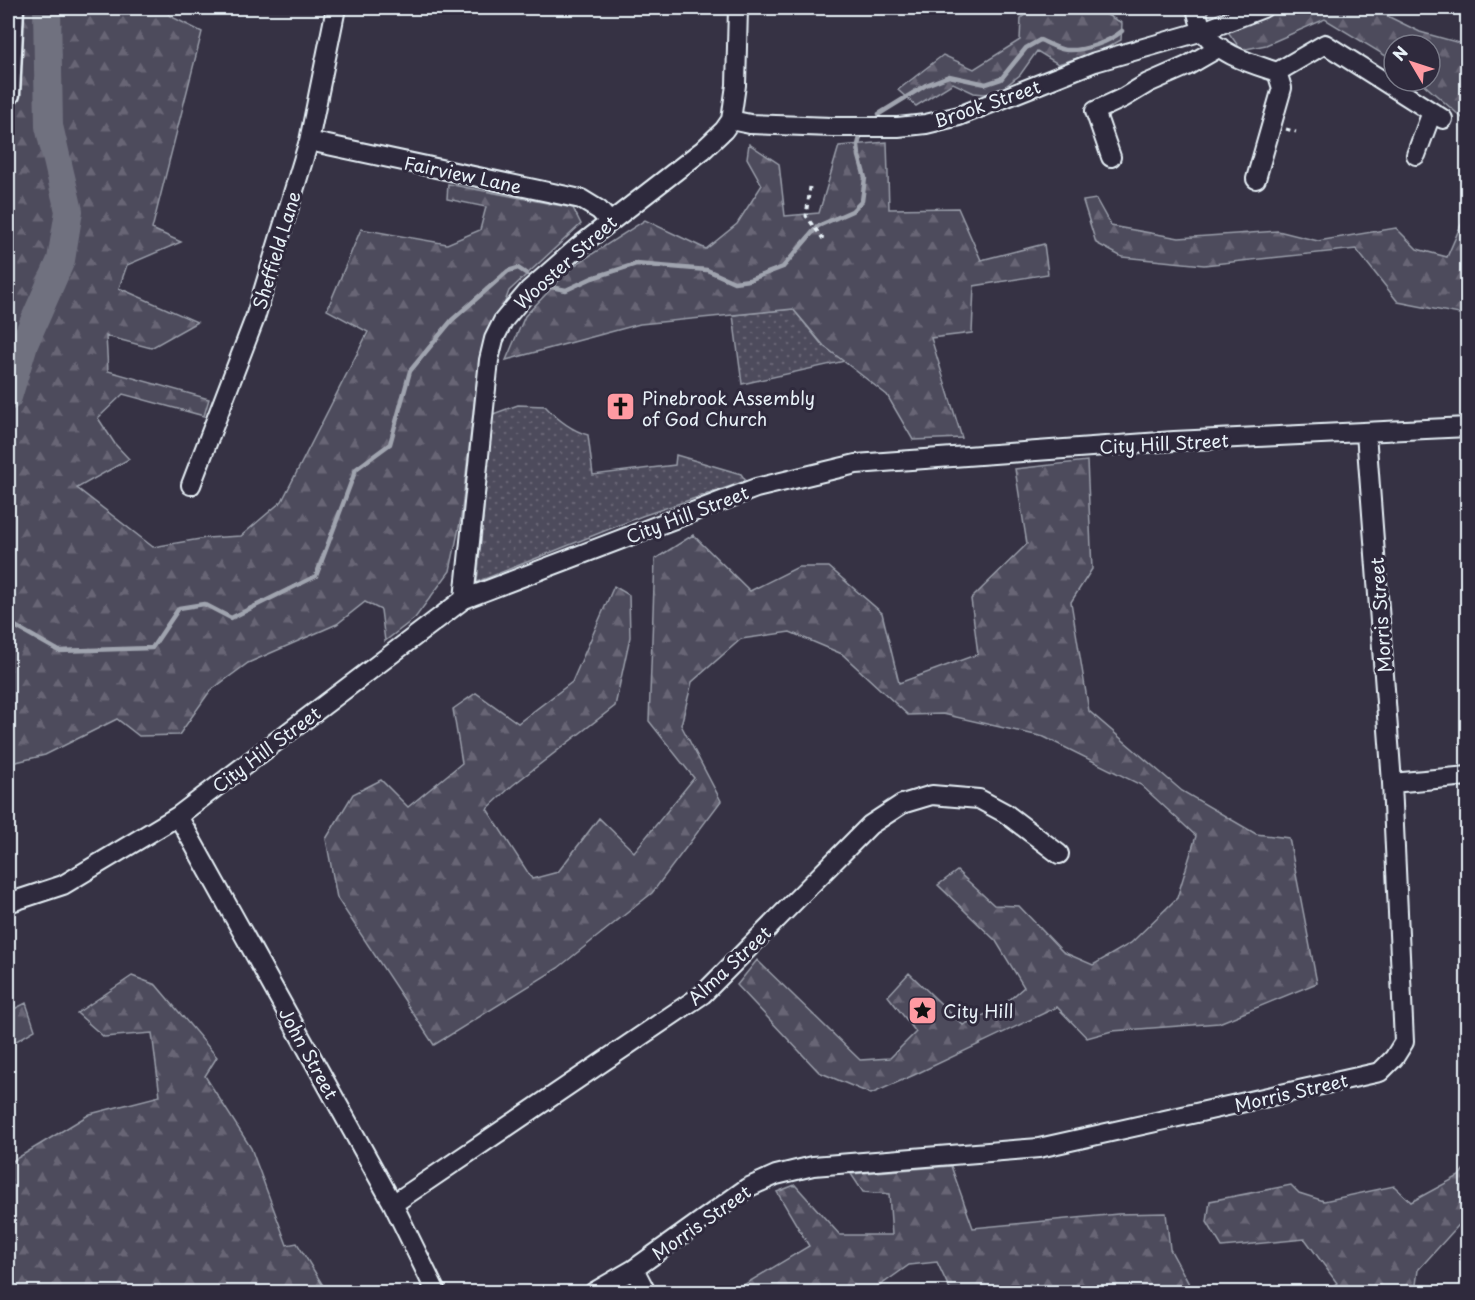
<svg xmlns="http://www.w3.org/2000/svg" width="1475" height="1300" viewBox="0 0 1475 1300" font-family="'Playpen Sans',sans-serif">
	<style>
		.grass { fill: url(#grass-dots); stroke: #9a9eaa; stroke-width: 1.5 }
		.forest { fill: url(#forest-firs); stroke: #9a9eaa; stroke-width: 1.5 }
		.lines { fill: none; stroke-linecap: round; stroke-linejoin: round }
		.stream { stroke: #a0a4af; stroke-width: 4.5 }
		.river { stroke: #70717f; stroke-width: 28 }
		.minor-casing { stroke: #e8f1f8; stroke-width: 22 }
		.major-casing { stroke: #e8f1f8; stroke-width: 27 }
		.path { stroke: #e8f1f8; stroke-width: 3; stroke-dasharray: 4.5 4.5; stroke-linecap: butt }
		.minor { stroke: #2f2a3d; stroke-width: 18 }
		.major { stroke: #2f2a3d; stroke-width: 22 }
		.labels { text-anchor: middle; dominant-baseline: central; stroke-width: 6; stroke-linejoin: round; paint-order: stroke }
		.street-label { font-size: 18px; fill: #e8f1f8; stroke: #2f2a3d }
		.poi-label { font-size: 18px; fill: #e8f1f8; stroke: #2f2a3d; text-anchor: start }
	</style>
	<defs>
		<pattern id="grass-dots" width="8" height="8" patternUnits="userSpaceOnUse" patternTransform="scale(1.5)"><rect width="8" height="8" fill="#4d4b5c"/><path d="M2 2h.1M6 6h.1" fill="none" stroke="#676574" stroke-width="1.8" stroke-linecap="round"/></pattern>
		<pattern id="forest-firs" width="22" height="20" patternUnits="userSpaceOnUse" patternTransform="scale(1.5)"><rect width="22" height="20" fill="#4d4b5c"/><path d="M5 1l3.5 6h-7zM16 11l3.5 6h-7z" fill="#676574"/></pattern>
	</defs>
	<rect width="100%" height="100%" fill="#363244"/>
	<filter id="ink" filterUnits="userSpaceOnUse"><feTurbulence type="fractalNoise" baseFrequency=".0167" numOctaves="2"/><feDisplacementMap in="SourceGraphic" scale="12" xChannelSelector="R" yChannelSelector="G"/><feConvolveMatrix kernelMatrix="1 2 1 2 8 2 1 2 1" color-interpolation-filters="sRGB"/></filter>
	<g filter="url(#ink)">
		<!-- grass -->
		<path class="grass" d="M 793,309 L 823,346 L 845,361 L 742,384 L 733,315 Z
			M 518,405 L 545,406 C 557,419 570,430 588,435 L 593,475 L 675,465 L 676,455 L 741,474 L 746,481 L 642,516 L 477,582 L 493,414 Z"/>
		<!-- forest -->
		<path class="forest" d="M 19,8 L 165,8 L 170,16 L 202,32 L 152,229 L 181,242 L 127,265 L 119,288 L 197,322 L 151,348 L 106,336 L 108,371 L 209,399 L 204,416 L 123,394 L 98,418 L 115,444 L 129,459 L 77,488 L 153,547 L 206,538 L 241,536 L 282,501 L 368,332 L 327,310 L 361,229 L 447,244 L 480,230 L 486,207 L 447,199 L 448,184 L 573,208 L 581,224 L 509,291 L 477,378 L 461,518 L 450,571 L 415,618 L 385,641 L 381,610 L 365,602 L 337,624 L 248,663 L 210,691 L 179,735 L 139,736 L 117,719 L 45,755 L 8,764 L 8,198 L 10,192 Z
			M 1033,8 L 1094,8 L 1122,23 L 1121,40 L 1101,51 L 1058,64 L 1037,51 L 1020,75 L 994,95 L 974,93 L 953,83 L 916,106 L 898,90 L 943,55 L 974,69 L 1020,40 L 1021,18 Z
			M 1289,8 L 1371,8 L 1420,32 L 1467,45 L 1467,122 L 1420,81 L 1430,81 L 1430,45 L 1394,45 L 1394,61 L 1325,19 L 1266,45 L 1241,50 L 1226,29 Z
			M 887,142 L 889,209 L 958,208 L 981,260 L 1044,244 L 1048,274 L 974,286 L 972,333 L 931,338 L 962,438 L 913,440 L 887,395 L 824,346 L 793,309 L 640,324 L 506,360 L 525,316 L 572,267 L 645,220 L 706,249 L 737,224 L 762,185 L 747,158 L 749,144 L 779,164 L 785,216 L 819,213 L 839,146 Z
			M 1096,199 L 1111,226 L 1179,238 L 1278,231 L 1318,241 L 1396,228 L 1417,249 L 1447,257 L 1461,225 L 1467,217 L 1467,295 L 1459,314 L 1398,302 L 1356,249 L 1204,265 L 1122,257 L 1096,243 L 1083,201 Z
			M 1087,461 L 1092,569 L 1071,602 L 1089,711 L 1182,791 L 1256,834 L 1289,838 L 1317,983 L 1219,1023 L 1112,1031 L 1087,1038 L 1057,1007 L 914,1075 L 871,1094 L 819,1072 L 737,985 L 757,960 L 860,1060 L 890,1058 L 916,1032 L 888,996 L 909,973 L 963,1025 L 1001,1007 L 1024,987 L 996,941 L 938,885 L 957,871 L 994,905 L 1019,906 L 1063,952 L 1093,965 L 1131,943 L 1177,898 L 1196,836 L 1141,785 L 1044,737 L 943,714 L 908,715 L 842,654 L 790,632 L 741,639 L 692,682 L 681,725 L 721,801 L 652,893 L 558,968 L 434,1045 L 337,898 L 326,839 L 353,794 L 381,780 L 408,807 L 462,763 L 453,709 L 476,693 L 518,723 L 572,682 L 614,586 L 629,595 L 630,637 L 615,706 L 513,785 L 487,809 L 532,879 L 558,872 L 599,818 L 634,852 L 694,778 L 649,721 L 655,559 L 693,535 L 750,591 L 798,567 L 829,567 L 882,613 L 899,683 L 978,654 L 971,599 L 1027,544 L 1015,469 Z
			M 132,976 L 156,985 L 217,1057 L 205,1076 L 251,1148 L 287,1245 L 297,1243 L 327,1292 L 8,1292 L 8,1159 L 11,1162 L 90,1114 L 160,1096 L 152,1033 L 104,1037 L 77,1013 Z
			M 26,1003 L 35,1030 L 8,1046 L 8,1012 Z
			M 1467,1165 L 1467,1216 L 1418,1270 L 1415,1292 L 1324,1292 L 1337,1283 L 1305,1239 L 1222,1247 L 1207,1222 L 1210,1201 L 1291,1185 L 1299,1193 L 1324,1201 L 1394,1186 L 1411,1202 L 1459,1176 Z
			M 951,1166 L 973,1228 L 1118,1214 L 1166,1213 L 1170,1249 L 1190,1286 L 1189,1292 L 1054,1292 L 1030,1284 L 1027,1292 L 951,1292 L 937,1262 L 909,1265 L 871,1292 L 732,1292 L 809,1246 L 777,1192 L 795,1185 L 840,1235 L 892,1235 L 889,1194 L 863,1192 L 851,1174 Z"/>
		<g class="lines">
			<!-- stream -->
			<path class="stream" d="M 879,114 L 926,85 L 949,76 L 986,84 L 1001,79 L 1026,48 L 1040,40 C 1048,43 1059,50 1067,50 C 1085,51 1109,42 1122,31
				M 551,287 L 566,290 L 592,278 L 636,264 L 707,270 L 734,282 L 749,280 L 783,267 L 818,226 L 852,211 L 862,201 L 865,178 L 859,156 L 858,145 L 860,137
				M 8,622 L 59,651 L 152,648 L 179,608 L 204,604 L 231,618 L 316,576 L 356,469 L 390,444 L 410,371 L 452,320 L 508,271 L 518,268 L 527,274"/>
			<!-- river -->
			<path class="river" d="M 8,397 L 24,344 L 61,260 L 69,211 L 49,126 L 47,8"/>
			<defs>
				<path id="minor" d="M 1196,8 C 1198,15 1199,24 1203,30 C 1216,54 1253,64 1277,72 L 1325,44 L 1443,119
					M 731,120 L 750,124 L 832,127 L 898,127 L 926,124 L 959,116 L 1095,62 L 1203,31 L 1263,8
					M 309,141 L 581,199 L 599,210 L 610,222
					M 1416,155 L 1432,112
					M 1111,157 L 1095,111 L 1123,98 L 1148,83 L 1187,66 L 1220,47
					M 1256,179 L 1282,88 L 1277,72
					M 191,485 L 255,318 L 309,141 L 336,8
					M 464,599 L 489,360 L 494,339 L 503,321 L 529,290 L 578,247 L 703,150 L 724,130 L 731,120 L 736,85 L 738,8
					M 1392,783 L 1468,776
					M 178,816 L 393,1204 L 436,1292
					M 8,903 L 63,885 L 178,816 L 464,599 L 756,488 L 856,464 L 1174,441 L 1468,427
					M 393,1204 L 703,994 L 870,825 L 902,804 L 932,795 L 979,799 L 1005,813 L 1059,854
					M 634,1269 L 646,1292
					M 594,1292 L 634,1269 L 747,1188 L 776,1175 L 813,1166 L 1039,1148 L 1380,1072 L 1394,1058 L 1404,1042 L 1392,783 L 1366,433"/>
				<path id="major" d="M 8,94 L 12,8"/>
			</defs>
			<!-- minor casing -->
			<use href="#minor" class="minor-casing"/>
			<!-- major casing -->
			<use href="#major" class="major-casing"/>
			<!-- path -->
			<path class="path" d="M 1286,129 L 1296,132
				M 810,187 L 806,216 L 823,239"/>
			<!-- minor -->
			<use href="#minor" class="minor"/>
			<!-- major -->
			<use href="#major" class="major"/>
		</g>
	</g>
	<!-- icons -->
	<defs>
		<symbol id="church-square" viewBox="-11 -11 22 22"><rect x="-9" y="-9" width="18" height="18" rx="4" fill="#ff9aa2" stroke="#2f2a3d"/><path d="M-1.2-6h2.4v3.5h3.3v2.4h-3.3V6h-2.4V-.1h-3.3v-2.4h3.3Z" fill="#111"/></symbol>
		<symbol id="sight-square" viewBox="-11 -11 22 22"><rect x="-9" y="-9" width="18" height="18" rx="4" fill="#ff9aa2" stroke="#2f2a3d"/><path d="M0-6L1.8-2.2L6-1.7L2.9 1.2L3.7 5.4L0 3.3L-3.7 5.4L-2.9 1.2L-6-1.7L-1.8-2.2Z" fill="#111"/></symbol>
	</defs>
	<g fill-rule="evenodd">
		<use href="#church-square" x="604" y="390" width="33" height="33"/>
		<use href="#sight-square" x="906" y="994" width="33" height="33"/>
	</g>
	<g class="labels">
		<!-- street labels -->
		<g class="street-label">
			<text transform="translate(987 103) rotate(-19)">Brook Street</text>
			<text transform="translate(463 174) rotate(12)">Fairview Lane</text>
			<text transform="translate(276 250) rotate(-73)">Sheffield Lane</text>
			<text transform="translate(565 262) rotate(-42)">Wooster Street</text>
			<text transform="translate(1164 443) rotate(-3)">City Hill Street</text>
			<text transform="translate(687 514) rotate(-21)">City Hill Street</text>
			<text transform="translate(1380 615) rotate(-94)">Morris Street</text>
			<text transform="translate(266 749) rotate(-37)">City Hill Street</text>
			<text transform="translate(729 965) rotate(-43)">Alma Street</text>
			<text transform="translate(309 1053) rotate(61)">John Street</text>
			<text transform="translate(1291 1092) rotate(-13)">Morris Street</text>
			<text transform="translate(701 1222) rotate(-35)">Morris Street</text>
		</g>
		<!-- poi labels -->
		<g class="poi-label">
			<text x="642" y="397">Pinebrook Assembly<tspan x="642" dy="21">of God Church</tspan></text>
			<text x="943" y="1010">City Hill</text>
		</g>
	</g>
	<!-- margin -->
	<rect width="1475" height="1300" fill="none" stroke="#2f2a3d" stroke-width="30"/>
	<rect x="15" y="15" width="1445" height="1270" fill="none" stroke="#e8f1f8" stroke-width="2" filter="url(#ink)"/>
	<!-- north arrow -->
	<g transform="translate(1412 63) rotate(309)"><circle r="28" fill="#2f2a3d" stroke="#797a88" stroke-width="1.5"/>
	<path d="M0-4.5L10 22L0 15L-10 22Z" fill="#ff9aa2"/>
	<text y="-9" font-size="16" font-weight="bold" text-anchor="middle" fill="#e8f1f8">N</text>
	</g>
</svg>
